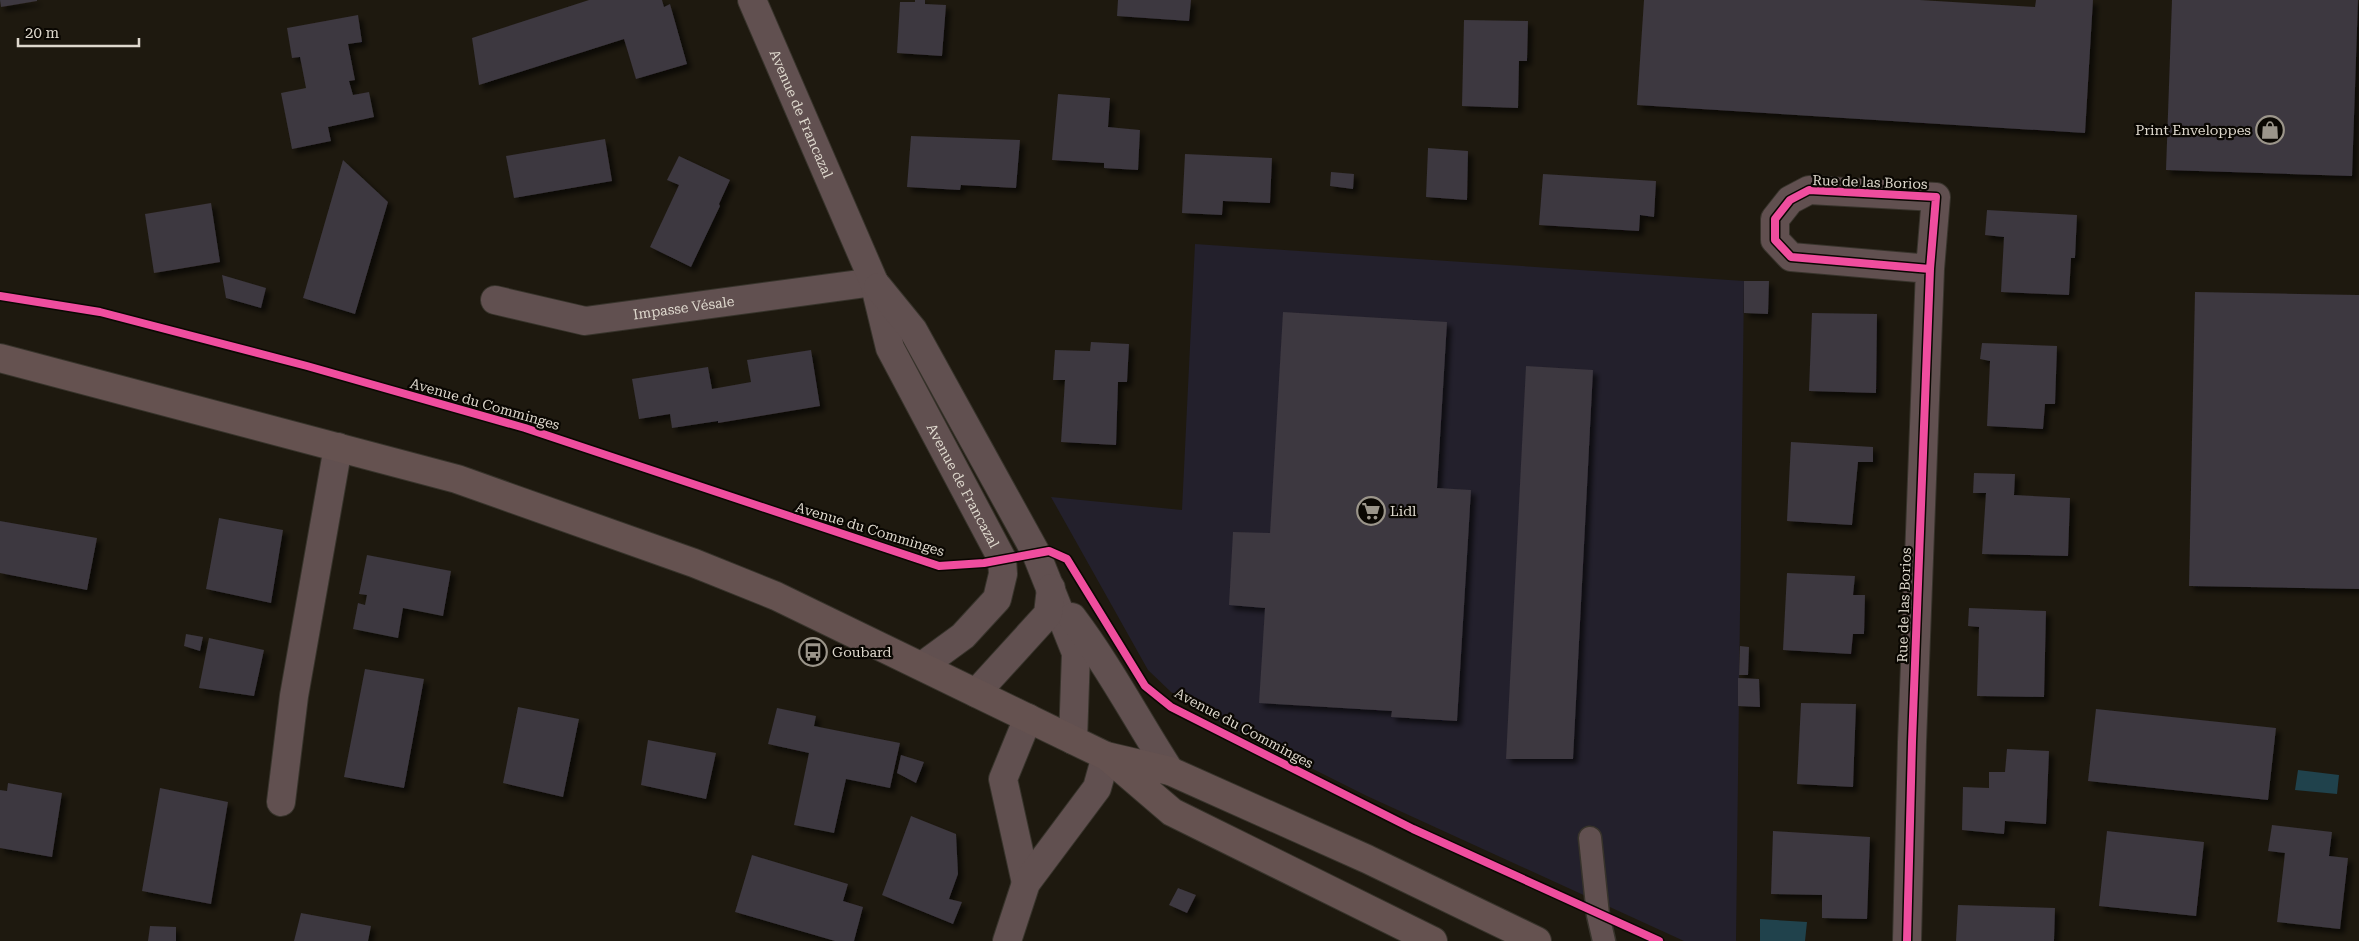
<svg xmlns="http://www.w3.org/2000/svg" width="2359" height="941" viewBox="0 0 2359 941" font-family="'Roboto Serif',serif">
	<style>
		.commercial { fill: #23202c }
		.water { fill: #20424c }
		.building { fill: #3c373f; filter: url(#shadow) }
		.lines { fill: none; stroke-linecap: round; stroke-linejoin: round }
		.service-casing { stroke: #37332b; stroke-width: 25 }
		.minor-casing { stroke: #37332b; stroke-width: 30 }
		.tertiary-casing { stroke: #37332b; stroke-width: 30 }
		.secondary-casing { stroke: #37332b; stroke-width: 30 }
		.service { stroke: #615050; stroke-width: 22 }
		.minor { stroke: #615050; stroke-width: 28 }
		.tertiary { stroke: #615050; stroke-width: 28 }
		.secondary { stroke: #655250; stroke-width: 28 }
		.cycleway-casing { stroke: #0a0702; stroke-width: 11 }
		.cycleway { stroke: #ef4d9e; stroke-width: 8 }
		.labels { text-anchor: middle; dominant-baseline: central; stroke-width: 4.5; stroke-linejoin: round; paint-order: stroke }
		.street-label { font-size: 14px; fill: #ded8cd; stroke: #0a0702 }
		.poi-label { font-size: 14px; fill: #ded8cd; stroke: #0a0702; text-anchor: start }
	</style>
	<defs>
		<filter id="shadow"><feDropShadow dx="4.5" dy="4.5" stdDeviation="2.5" flood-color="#0009"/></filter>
	</defs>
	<rect width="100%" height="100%" fill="#1e190f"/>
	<!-- commercial -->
	<path class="commercial" d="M 1195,244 L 1744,281 L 1736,941 L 1684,941 L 1367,796 L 1225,725 L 1171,692 L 1148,670 L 1051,497 L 1182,510 Z"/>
	<!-- water -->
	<path class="water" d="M 2298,770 L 2339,775 L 2337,794 L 2295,790 Z
		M 1760,919 L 1807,922 L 1805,941 L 1760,941 Z"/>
	<!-- building -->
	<path class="building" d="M 0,0 L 37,0 L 37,1 L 1,7 Z
		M 589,0 L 662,0 L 664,7 L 670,4 L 687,64 L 636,79 L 624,39 L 479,85 L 472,38 Z
		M 915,0 L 925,0 L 925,4 L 946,5 L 942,56 L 897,53 L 900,2 L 915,2 Z
		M 1118,0 L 1191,0 L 1189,21 L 1117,16 Z
		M 1644,0 L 1920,0 L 2035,7 L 2036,0 L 2093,0 L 2085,133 L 1637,105 Z
		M 2172,0 L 2358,0 L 2352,176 L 2166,170 Z
		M 358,15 L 362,42 L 348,44 L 355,80 L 349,81 L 353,95 L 369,92 L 374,117 L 328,127 L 331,141 L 292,149 L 281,93 L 306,88 L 300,57 L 292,58 L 287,28 Z
		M 1464,20 L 1528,21 L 1527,61 L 1519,61 L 1518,108 L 1462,106 Z
		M 1058,94 L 1110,98 L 1108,127 L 1140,130 L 1138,170 L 1104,168 L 1104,163 L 1052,160 Z
		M 911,136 L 1020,140 L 1016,188 L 961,185 L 960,190 L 907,187 Z
		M 605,139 L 612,181 L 514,198 L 506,156 Z
		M 1428,148 L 1468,151 L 1467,200 L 1426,197 Z
		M 1185,154 L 1272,158 L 1270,203 L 1223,201 L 1222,215 L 1182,213 Z
		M 679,156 L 730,180 L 719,204 L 720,206 L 691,267 L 650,247 L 679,185 L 667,180 Z
		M 343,160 L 388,202 L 355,314 L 303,298 Z
		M 1331,172 L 1354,174 L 1353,189 L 1330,186 Z
		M 1543,174 L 1656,181 L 1654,217 L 1640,215 L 1639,231 L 1539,225 Z
		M 211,203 L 220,262 L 154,273 L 145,214 Z
		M 1987,210 L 2077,215 L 2075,258 L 2071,258 L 2069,295 L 2001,292 L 2004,237 L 1985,235 Z
		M 222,275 L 266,288 L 261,308 L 226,298 Z
		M 1744,281 L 1769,281 L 1768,314 L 1744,313 Z
		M 2195,292 L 2359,295 L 2359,589 L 2189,586 Z
		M 1283,312 L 1447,322 L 1437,488 L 1471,490 L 1457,721 L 1391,717 L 1392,711 L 1259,703 L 1265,608 L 1229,605 L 1233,532 L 1270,533 Z
		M 1812,313 L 1877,314 L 1876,393 L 1809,391 Z
		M 1091,342 L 1129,344 L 1127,382 L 1118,382 L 1116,445 L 1061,442 L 1065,380 L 1053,380 L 1055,350 L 1090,351 Z
		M 1982,343 L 2057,346 L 2055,404 L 2045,404 L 2043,429 L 1987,426 L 1990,361 L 1980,359 Z
		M 811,350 L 820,406 L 718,423 L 718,421 L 672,428 L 670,414 L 639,419 L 632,379 L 708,367 L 712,389 L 751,382 L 747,360 Z
		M 1526,366 L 1593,370 L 1573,759 L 1506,759 Z
		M 1791,442 L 1873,447 L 1873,462 L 1858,462 L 1852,525 L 1787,521 Z
		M 1974,473 L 2015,474 L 2014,495 L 2070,498 L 2068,556 L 1982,554 L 1986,493 L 1973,493 Z
		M 219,518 L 283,530 L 271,603 L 206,589 Z
		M 0,521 L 97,538 L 87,590 L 0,573 Z
		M 367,555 L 451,571 L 443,616 L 403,608 L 398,638 L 353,629 L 358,603 L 365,605 L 367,595 L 359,594 Z
		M 1787,573 L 1855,576 L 1853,595 L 1865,595 L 1864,634 L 1853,634 L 1851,654 L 1783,650 Z
		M 1969,608 L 2046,611 L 2044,697 L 1977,696 L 1979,627 L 1968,626 Z
		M 186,634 L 203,637 L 200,651 L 184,646 Z
		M 209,638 L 264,650 L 254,696 L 199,688 Z
		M 1740,646 L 1749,647 L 1748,675 L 1739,675 Z
		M 365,669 L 424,679 L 404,788 L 344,777 Z
		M 1738,678 L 1759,679 L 1760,707 L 1738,706 Z
		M 1801,703 L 1856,704 L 1853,787 L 1797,784 Z
		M 518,707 L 579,719 L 563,797 L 503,783 Z
		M 777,708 L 816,716 L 814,726 L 900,743 L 890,788 L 846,779 L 834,833 L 794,825 L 809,753 L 768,744 Z
		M 2096,709 L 2276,728 L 2268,800 L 2088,781 Z
		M 648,740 L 716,753 L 706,799 L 641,785 Z
		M 2007,749 L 2049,751 L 2046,824 L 2005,821 L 2004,834 L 1962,830 L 1963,787 L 1989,788 L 1989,772 L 2005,772 Z
		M 901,755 L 924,762 L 916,783 L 897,773 Z
		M 8,783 L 62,793 L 52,857 L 0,848 L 0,790 L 7,791 Z
		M 160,788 L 228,802 L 211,904 L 142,891 Z
		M 911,816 L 956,834 L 958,874 L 949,899 L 962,902 L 953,924 L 882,895 Z
		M 2272,825 L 2332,832 L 2329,856 L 2348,858 L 2340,929 L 2277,922 L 2285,853 L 2268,851 Z
		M 1773,831 L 1870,837 L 1867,919 L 1822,918 L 1822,895 L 1771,894 Z
		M 2107,831 L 2204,842 L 2196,916 L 2099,906 Z
		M 752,855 L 848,884 L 843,901 L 863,907 L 854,941 L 835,941 L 735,912 Z
		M 1178,888 L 1196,895 L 1187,913 L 1169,905 Z
		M 1958,905 L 2055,908 L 2054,941 L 1956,941 Z
		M 301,913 L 371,926 L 368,941 L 294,941 Z
		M 150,926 L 176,927 L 176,941 L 148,941 Z"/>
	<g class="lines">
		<defs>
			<path id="service" d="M 1590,838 L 1598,915 L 1604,941"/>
			<g id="minor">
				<path id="s1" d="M 495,300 L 585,321 L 874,282"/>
				<path d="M 281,802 L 294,696 L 338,447"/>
				<path d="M 1026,883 L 1003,779 L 1028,718"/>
				<path d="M 1007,941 L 1026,883 L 1097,788 L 1106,756"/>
				<path d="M 1907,941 L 1912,742 L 1930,269 L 1936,197 L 1809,190 L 1790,200 L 1775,219 L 1775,240 L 1791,257 L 1930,269"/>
			</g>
			<g id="tertiary">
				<path id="s2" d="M 752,0 L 874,282 L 890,348 L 1002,559 L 1003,574 L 997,599 L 963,636 L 922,666"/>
				<path d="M 878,287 L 913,330 L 1036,553 L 1076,653 L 1073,740"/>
				<path d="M 1072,617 C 1109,666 1137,720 1170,771"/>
				<path d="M 976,693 L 1048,614 L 1051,588"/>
			</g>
			<path id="secondary" d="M 0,358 L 457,479 L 694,563 L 776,596 L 1106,756 L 1170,771 L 1367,859 L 1537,941
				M 1109,758 L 1172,812 L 1433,941"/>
		</defs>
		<!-- service casing -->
		<use href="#service" class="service-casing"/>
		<!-- minor casing -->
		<use href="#minor" class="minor-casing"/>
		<!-- tertiary casing -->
		<use href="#tertiary" class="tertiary-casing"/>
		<!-- secondary casing -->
		<use href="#secondary" class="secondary-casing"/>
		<!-- service -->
		<use href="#service" class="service"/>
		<!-- minor -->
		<use href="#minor" class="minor"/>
		<!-- tertiary -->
		<use href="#tertiary" class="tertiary"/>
		<!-- secondary -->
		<use href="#secondary" class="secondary"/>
		<defs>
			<path id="cycleway" d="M 0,296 L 100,312 L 307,366 L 525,428 L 939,566 L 984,563 L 1049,551 L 1067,559 L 1145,686 L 1171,707 L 1413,829 L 1659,941
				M 1907,941 L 1912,742 L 1930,269 L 1936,197 L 1809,190 L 1790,200 L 1775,219 L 1775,240 L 1791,257 L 1930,269"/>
		</defs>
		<!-- cycleway casing -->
		<use href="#cycleway" class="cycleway-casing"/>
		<!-- cycleway -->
		<use href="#cycleway" class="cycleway"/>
	</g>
	<!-- icons -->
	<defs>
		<symbol id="shop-ring" viewBox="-11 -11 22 22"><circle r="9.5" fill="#0a0702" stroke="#9b958a" stroke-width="1.5"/><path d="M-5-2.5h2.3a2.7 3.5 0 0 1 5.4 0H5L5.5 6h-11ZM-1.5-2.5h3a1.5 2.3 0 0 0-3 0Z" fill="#9b958a"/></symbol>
		<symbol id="supermarket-ring" viewBox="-11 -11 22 22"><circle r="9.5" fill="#0a0702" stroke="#9b958a" stroke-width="1.5"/><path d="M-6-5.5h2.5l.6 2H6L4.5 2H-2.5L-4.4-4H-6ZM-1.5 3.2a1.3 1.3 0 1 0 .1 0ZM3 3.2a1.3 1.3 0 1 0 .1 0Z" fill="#9b958a"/></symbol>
		<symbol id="bus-ring" viewBox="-11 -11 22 22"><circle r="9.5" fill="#0a0702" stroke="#9b958a" stroke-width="1.5"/><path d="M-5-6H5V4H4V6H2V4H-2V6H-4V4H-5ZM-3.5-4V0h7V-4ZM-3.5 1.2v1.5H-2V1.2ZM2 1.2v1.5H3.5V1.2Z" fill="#9b958a"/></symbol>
	</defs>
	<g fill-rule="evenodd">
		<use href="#shop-ring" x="2254" y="114" width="32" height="32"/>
		<use href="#supermarket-ring" x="1355" y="495" width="32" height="32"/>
		<use href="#bus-ring" x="797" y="636" width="32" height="32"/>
	</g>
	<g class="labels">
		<!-- street labels -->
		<g class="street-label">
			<text stroke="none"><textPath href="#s2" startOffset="124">Avenue de Francazal</textPath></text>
			<text transform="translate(1870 182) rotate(2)">Rue de las Borios</text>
			<text stroke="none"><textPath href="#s1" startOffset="192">Impasse Vésale</textPath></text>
			<text transform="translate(485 404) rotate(16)">Avenue du Comminges</text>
			<text stroke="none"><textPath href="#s2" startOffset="531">Avenue de Francazal</textPath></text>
			<text transform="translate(870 529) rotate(17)">Avenue du Comminges</text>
			<text transform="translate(1904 605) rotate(-88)">Rue de las Borios</text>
			<text transform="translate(1244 728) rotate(28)">Avenue du Comminges</text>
		</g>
		<!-- poi labels -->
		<g class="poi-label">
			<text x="2251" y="130" text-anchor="end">Print Enveloppes</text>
			<text x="1390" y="511">Lidl</text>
			<text x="832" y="652">Goubard</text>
		</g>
	</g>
	<!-- scale -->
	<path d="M18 38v8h121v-8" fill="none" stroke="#ded8cd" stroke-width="2.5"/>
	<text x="25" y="38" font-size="15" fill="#ded8cd" stroke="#0a0702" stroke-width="4" paint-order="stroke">20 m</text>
</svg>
